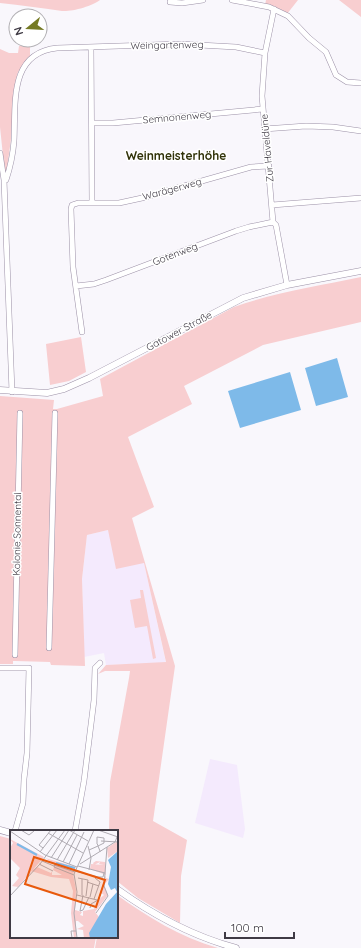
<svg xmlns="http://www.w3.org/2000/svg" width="361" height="948" viewBox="0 0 361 948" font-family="Quicksand,sans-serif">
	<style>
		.built { fill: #f4eafd }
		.green { fill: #f8ced0 }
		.water { fill: #7ebae9 }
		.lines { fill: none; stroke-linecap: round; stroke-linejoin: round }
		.minor-casing { stroke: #9c91a7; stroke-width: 6 }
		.major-casing { stroke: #9c91a7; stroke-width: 7 }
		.minor { stroke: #fff; stroke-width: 5 }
		.major { stroke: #fff; stroke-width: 6 }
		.labels { text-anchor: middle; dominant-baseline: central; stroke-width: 3; stroke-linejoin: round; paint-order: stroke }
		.street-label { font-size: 10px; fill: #3f3a44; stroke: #fff }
		.quarter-label { font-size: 12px; font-weight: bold; fill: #313309; stroke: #fff }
		.inset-river { fill: none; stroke: #7ebae9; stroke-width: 2 }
		.inset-road { fill: none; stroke: #afabb2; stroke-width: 1 }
		.view { fill: #e8590c; fill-opacity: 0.15; stroke: #e8590c; stroke-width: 2 }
		.inset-edge { fill: none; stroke: #3f3a44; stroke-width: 2 }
	</style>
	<rect width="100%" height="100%" fill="#f9f7fc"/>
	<!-- built -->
	<path class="built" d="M 108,530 L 144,563 L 166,663 L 106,665 L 104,653 L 84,657 L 82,579 L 87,535 Z
		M 210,759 L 237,765 L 245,829 L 243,838 L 195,823 Z"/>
	<!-- green -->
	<path class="green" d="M 0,0 L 100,0 C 93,6 71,12 62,11 C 41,8 21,5 0,3 Z
		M 266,0 L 298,0 L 287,14 L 265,5 Z
		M 339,0 L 361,0 L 361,17 Z
		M 19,46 L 30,46 L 30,57 L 18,72 L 14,90 L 11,139 L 7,169 L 5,175 L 0,127 L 0,49 L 9,53 L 18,53 Z
		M 361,277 L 361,322 L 263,345 L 184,386 L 192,404 L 128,437 L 154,507 L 132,518 L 175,666 L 153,821 L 187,840 L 181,876 L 180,923 L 138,898 L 117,881 L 117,831 L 109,831 L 110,782 L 129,678 L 130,671 L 105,671 L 98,674 L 99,673 L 106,665 L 166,662 L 144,563 L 116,569 L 108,530 L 87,535 L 82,579 L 85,666 L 51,665 L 50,662 L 15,661 L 13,661 L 13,664 L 0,664 L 0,396 L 54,400 L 53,409 L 57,409 L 103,396 L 100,379 L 234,307 C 276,292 318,286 361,277 Z
		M 81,337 L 86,372 L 69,381 L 50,385 L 46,344 Z
		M 140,590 L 143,590 L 156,658 L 153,659 L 147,626 L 135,628 L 130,600 L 141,598 Z
		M 0,836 L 11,839 L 11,937 L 96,937 L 94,948 L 0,948 Z
		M 117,895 C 148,917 180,937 218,948 L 95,948 L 97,937 L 117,937 Z"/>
	<!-- water -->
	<path class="water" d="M 337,358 L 348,397 L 316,406 L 305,368 Z
		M 290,372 L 301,410 L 240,428 L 228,391 Z"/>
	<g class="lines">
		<defs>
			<path id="minor" d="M 232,0 L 269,7 L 288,16 L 309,38 L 326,52 L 336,75 L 347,82 L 361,83
				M 170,2 L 182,3 L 203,0
				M 274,9 L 265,53 L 262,96 L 273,222 L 276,225 L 287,285
				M 91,47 L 92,203
				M 92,123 L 113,123 L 263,109
				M 264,129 L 306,126 L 333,127 L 361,131
				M 0,153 L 4,180 L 12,392
				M 4,180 L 6,180 C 10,168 13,154 14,141 C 16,105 8,53 57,48 L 181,44 L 236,47 L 265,53
				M 272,205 L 361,198
				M 76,286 L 94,284 L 106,280 L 236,231 L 249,227 L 273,222
				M 82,332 L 73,267 L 71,209 L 72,205 L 78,203 L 119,203 L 142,198 L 251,167 L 269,166
				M 49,648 L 55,413
				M 15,655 L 20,413
				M 0,668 L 29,668 L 27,753 L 24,779 L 23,803 L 15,831
				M 75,831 L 84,781 L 94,700 L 95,668 L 100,663"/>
			<path id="major" d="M 0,390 L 47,393 L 64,389 L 89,378 L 243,298 L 287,285 L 361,271
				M 0,830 L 11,833
				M 117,889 C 153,915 192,936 236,948"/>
		</defs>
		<!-- minor casing -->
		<use href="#minor" class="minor-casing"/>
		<!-- major casing -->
		<use href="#major" class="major-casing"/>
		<!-- minor -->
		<use href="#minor" class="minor"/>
		<!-- major -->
		<use href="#major" class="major"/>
	</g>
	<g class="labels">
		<!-- street labels -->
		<g class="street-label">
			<text transform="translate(167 45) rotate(-1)">Weingartenweg</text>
			<text transform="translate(177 117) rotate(-5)">Semnonenweg</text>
			<text transform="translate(267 148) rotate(-95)">Zur Haveldüne</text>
			<text transform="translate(172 189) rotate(-15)">Warägerweg</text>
			<text transform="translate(175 254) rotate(-21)">Gotenweg</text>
			<text transform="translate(179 331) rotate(-28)">Gatower Straße</text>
			<text transform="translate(17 534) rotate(-89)">Kolonie Sonnental</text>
		</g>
		<!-- quarter labels -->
		<g class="quarter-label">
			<text x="176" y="155">Weinmeisterhöhe</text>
		</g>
	</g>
	<!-- overview -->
	<g transform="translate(10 830)">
		<rect width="108" height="108" fill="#f9f7fc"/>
		<path d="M 0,9 L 34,27 L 8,57 L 2,56 L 9,48 L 6,45 L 10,38 L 0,28 L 0,18 L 3,13 ZM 106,12 L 108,13 L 108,21 L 98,28 L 97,18 ZM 35,28 L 66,37 L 63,44 L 66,60 L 65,80 L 72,82 L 70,85 L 73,86 L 73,81 L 84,79 L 87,71 L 94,65 L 90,62 L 96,45 L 80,39 L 81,34 L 94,35 L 89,34 L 90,32 L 84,35 L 83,33 L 86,31 L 95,32 L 96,45 L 96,48 L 99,49 L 94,55 L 98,65 L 85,82 L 89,87 L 81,101 L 80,108 L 74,108 L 73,100 L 67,99 L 74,96 L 68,91 L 66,91 L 66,108 L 64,108 L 61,83 L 63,61 L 59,49 L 41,47 L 21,41 L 27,37 L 41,43 L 42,41 L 42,45 L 52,45 L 43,40 L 45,34 Z" fill="#f8ced0"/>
		<path d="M 108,21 L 108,108 L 80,108 L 79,103 L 96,74 L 107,62 L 105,58 L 101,60 L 98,54 L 101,37 L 98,30 Z" fill="#7ebae9"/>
		<path class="inset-river" d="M 7,14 L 27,25M 46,33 L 65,38"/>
		<path class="inset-road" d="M 11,0 L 19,5 L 24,1M 59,0 L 78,11M 88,0 L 108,7M 0,1 L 35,25 L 67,37M 38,3 L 73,23M 91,11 L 108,12M 78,16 L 81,28 L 79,40M 33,18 L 29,15 L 41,0M 79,20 L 88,16 L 94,13 L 94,8 L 87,7 L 87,14 L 88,15 L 88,16 L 90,21 L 90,22M 30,22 L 47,0M 41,28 L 59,0M 47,30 L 65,0M 32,31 L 44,36M 53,32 L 67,5M 29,34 L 43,41M 45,34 L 44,37 L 64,45M 59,34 L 74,2M 70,34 L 105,12 L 107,7M 44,35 L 65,42M 68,36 L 95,43M 65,41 L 88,47 L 93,47 L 94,43M 68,48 L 78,50 L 76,66M 77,52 L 89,56M 67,65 L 87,70M 72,65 L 72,49M 73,65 L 70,81 L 73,80 L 79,67M 0,66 L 30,34 L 55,0M 80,67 L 83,54M 84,69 L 90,52 L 85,48M 80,78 L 81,74 L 88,70 L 91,63M 86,83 L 98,66 L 94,56 L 97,17M 62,108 L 61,101 L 66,101M 67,108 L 64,83 L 67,62 L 64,44 L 84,0"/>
		<path class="view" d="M 24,27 L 95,50 L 86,77 L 15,54 Z"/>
		<rect width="108" height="108" class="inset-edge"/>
	</g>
	<!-- north arrow -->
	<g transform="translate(28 28) rotate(252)"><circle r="19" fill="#ffffff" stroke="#b2b0b4"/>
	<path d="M0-3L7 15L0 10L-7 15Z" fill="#757a23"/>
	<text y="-6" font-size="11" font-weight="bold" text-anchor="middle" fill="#3f3a44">N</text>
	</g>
	<!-- scale -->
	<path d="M225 932v6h69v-6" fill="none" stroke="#3f3a44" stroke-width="2"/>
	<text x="231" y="932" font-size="12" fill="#3f3a44" stroke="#ffffff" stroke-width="3" paint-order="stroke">100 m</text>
</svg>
